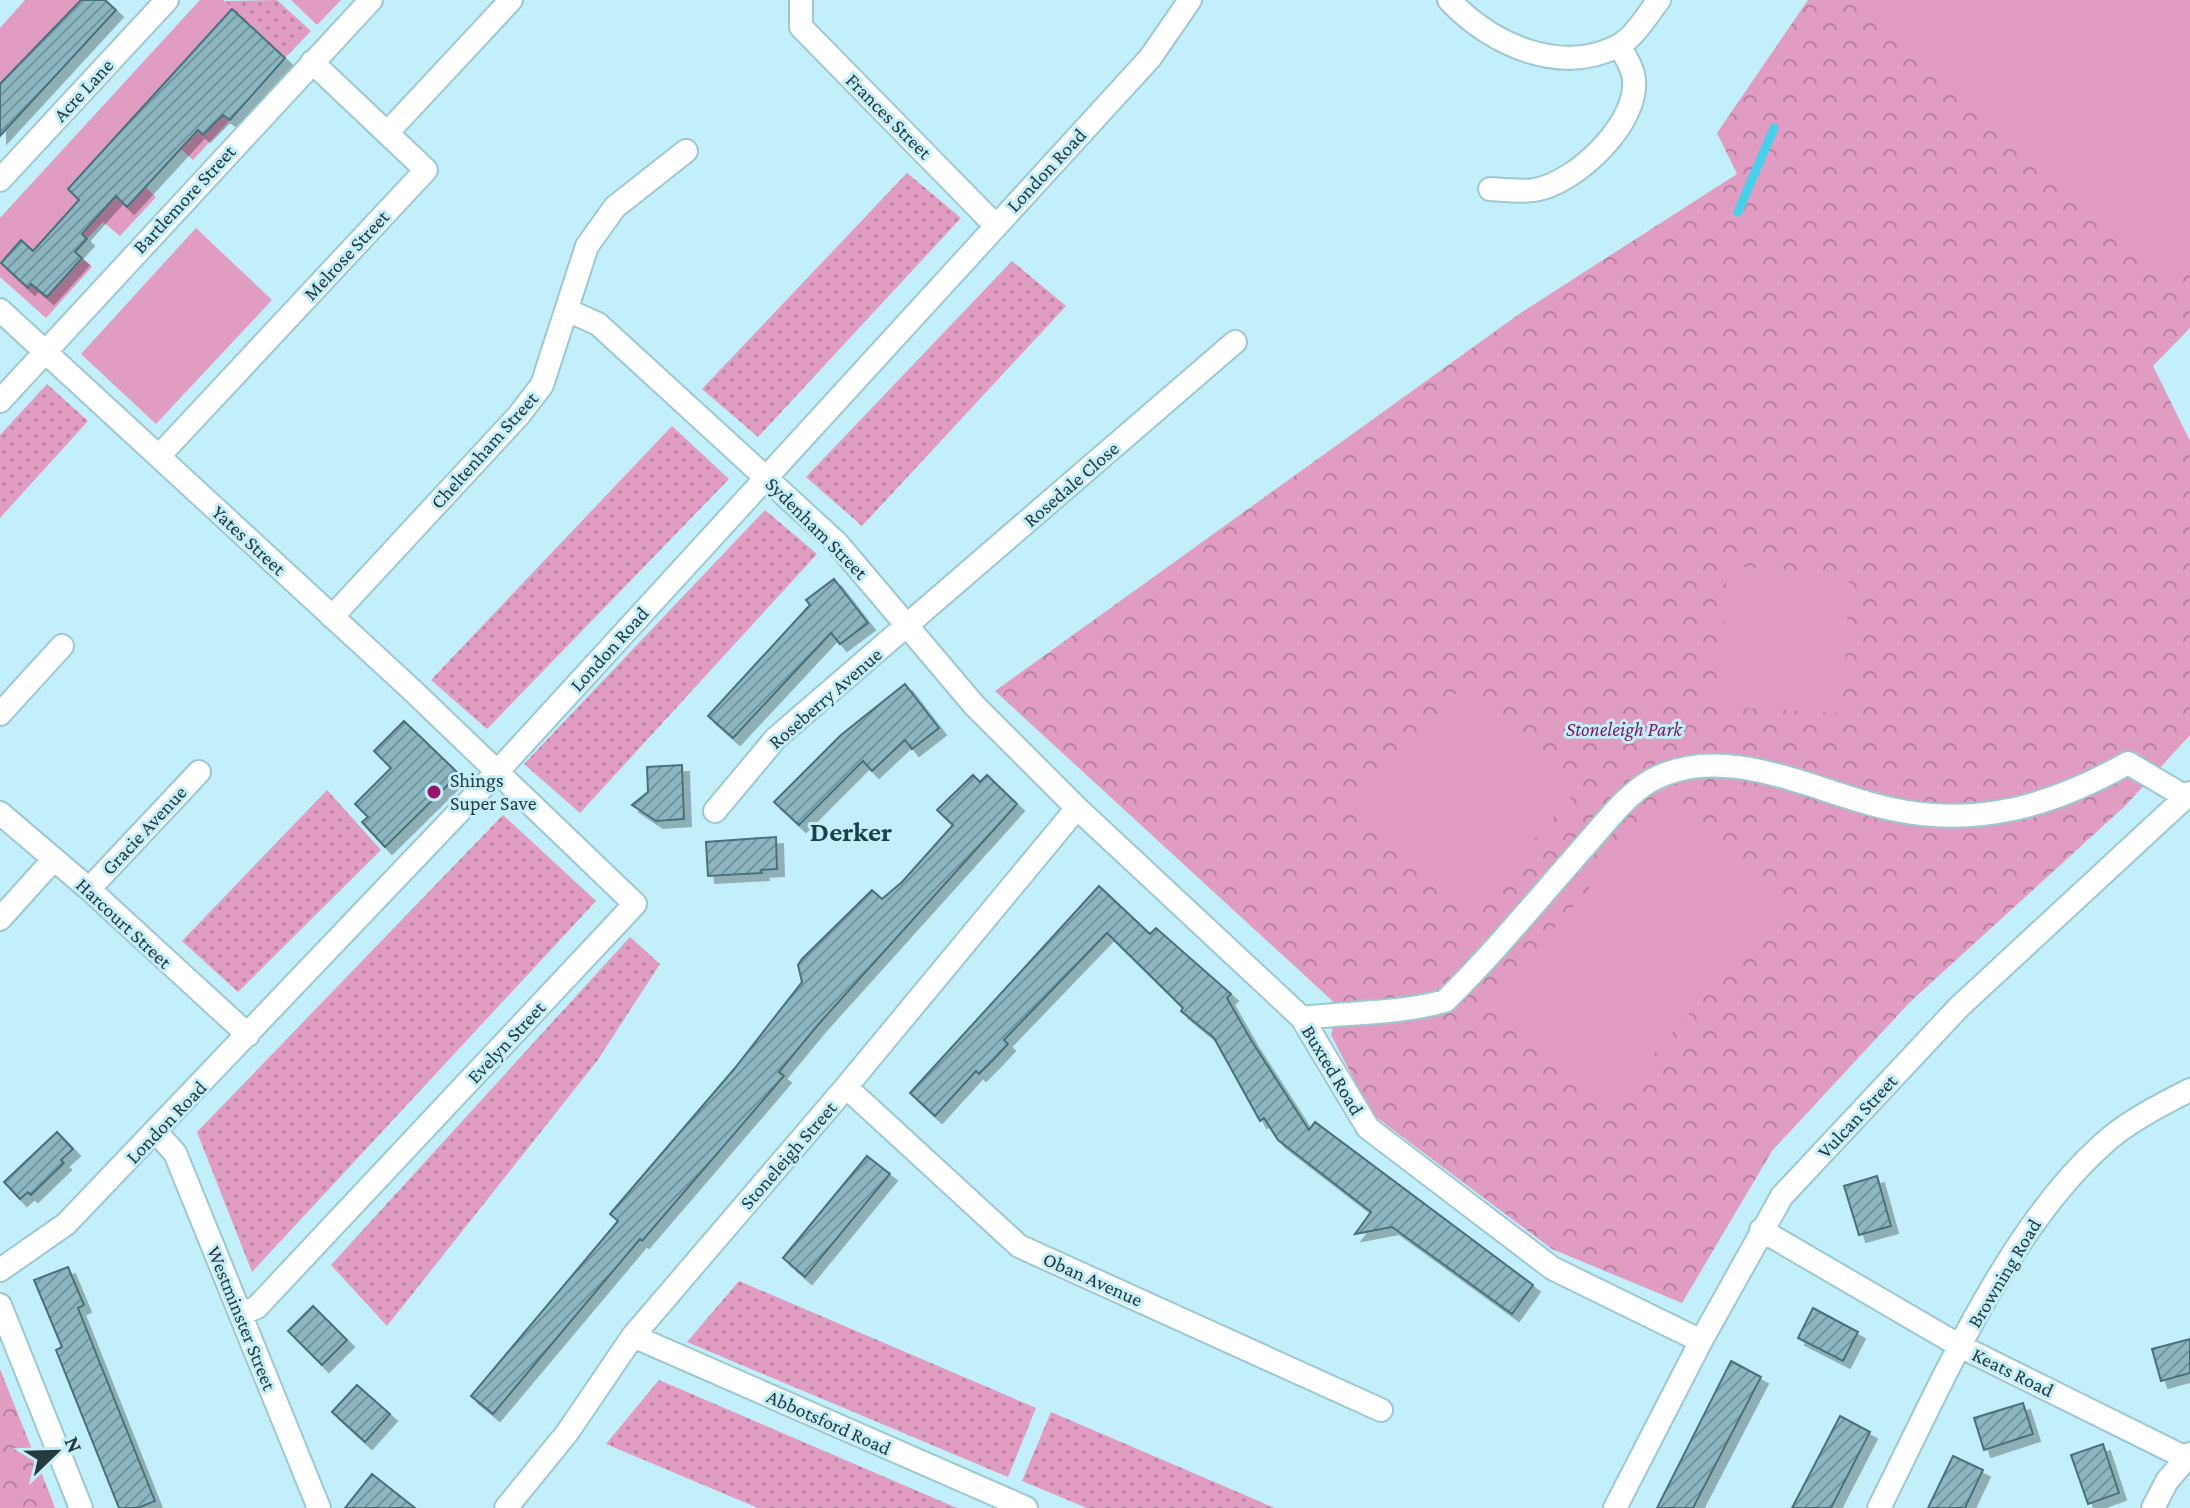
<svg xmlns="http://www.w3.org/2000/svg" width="2190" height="1508" viewBox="0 0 2190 1508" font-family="'Crimson Pro',serif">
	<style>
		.grass { fill: url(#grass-dots) }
		.park { fill: url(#park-crowns) }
		.garden { fill: #e19cc1 }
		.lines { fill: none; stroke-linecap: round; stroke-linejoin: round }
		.stream { stroke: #48cfec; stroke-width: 9 }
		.building { fill: url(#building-hatch); stroke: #48717b; stroke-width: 2; filter: url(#shadow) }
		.street-casing { stroke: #9dc8d2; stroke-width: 26 }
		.street { stroke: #fff; stroke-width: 22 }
		.poi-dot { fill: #97156c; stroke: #c3effa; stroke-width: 3 }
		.labels { text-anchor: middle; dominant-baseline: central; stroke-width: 6; stroke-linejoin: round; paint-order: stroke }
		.street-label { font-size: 20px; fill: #283a3e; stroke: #c3effa }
		.park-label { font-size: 20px; font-style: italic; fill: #821d5e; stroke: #c3effa }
		.poi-label { font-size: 20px; fill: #283a3e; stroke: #c3effa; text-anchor: start }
		.district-label { font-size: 28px; font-weight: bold; fill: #18414a; stroke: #c3effa }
	</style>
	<defs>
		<pattern id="grass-dots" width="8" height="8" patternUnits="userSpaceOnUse" patternTransform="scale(2)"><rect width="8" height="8" fill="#e19cc1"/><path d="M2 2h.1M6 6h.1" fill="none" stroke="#b6809e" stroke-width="1.8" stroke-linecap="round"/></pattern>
		<pattern id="park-crowns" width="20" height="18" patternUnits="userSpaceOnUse" patternTransform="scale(2)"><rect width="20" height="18" fill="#e19cc1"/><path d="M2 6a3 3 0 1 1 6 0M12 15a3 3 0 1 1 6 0" fill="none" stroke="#b6809e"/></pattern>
		<pattern id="building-hatch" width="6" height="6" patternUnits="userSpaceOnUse" patternTransform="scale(2)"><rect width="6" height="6" fill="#8cb7c2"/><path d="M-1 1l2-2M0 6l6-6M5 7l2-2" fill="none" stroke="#72969f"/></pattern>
		<filter id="shadow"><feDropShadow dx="7" dy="7" stdDeviation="0" flood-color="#0004"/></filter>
	</defs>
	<rect width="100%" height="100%" fill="#c3effa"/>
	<!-- grass -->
	<path class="grass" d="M 277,0 L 311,31 L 285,58 L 224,1 Z
		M 907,173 L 961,218 L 758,437 L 702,389 Z
		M 1012,261 L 1066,306 L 862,526 L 806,477 Z
		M 47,384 L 88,421 L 0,518 L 0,435 Z
		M 672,426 L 729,479 L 487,729 L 431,680 Z
		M 765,510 L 817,554 L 580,813 L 524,764 Z
		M 327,790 L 381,850 L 238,992 L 182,941 Z
		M 503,815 L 596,901 L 252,1272 L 197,1132 Z
		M 630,937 L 660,964 L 597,1061 L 387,1326 L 331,1265 Z
		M 739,1281 L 1036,1408 L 1008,1477 L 687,1342 Z
		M 659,1380 L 957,1508 L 758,1508 L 606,1444 Z
		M 1051,1412 L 1275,1508 L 1087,1508 L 1022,1481 Z"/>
	<!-- park -->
	<path class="park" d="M 1808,0 L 2190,0 L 2190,328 L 2153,366 L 2190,441 L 2190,735 L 2125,806 L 1910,1002 L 1772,1151 L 1682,1303 L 1552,1249 L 1372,1114 L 1331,1035 L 1338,1006 L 995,691 L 1522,312 L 1737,174 L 1717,133 Z
		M 0,1369 L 51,1497 L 55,1508 L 0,1508 Z"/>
	<!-- garden -->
	<path class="garden" d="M 25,0 L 81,0 L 0,84 L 0,28 Z
		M 200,0 L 223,0 L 232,9 L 181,64 L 208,91 L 257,59 L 272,73 L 260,86 L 236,81 L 252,96 L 246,102 L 231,89 L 215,107 L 230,120 L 193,160 L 170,139 L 188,141 L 198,130 L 204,135 L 215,123 L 105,149 L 68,189 L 97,216 L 116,196 L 127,206 L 133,175 L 156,197 L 120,236 L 103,222 L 87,239 L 63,218 L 33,251 L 21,240 L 1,263 L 29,287 L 31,284 L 47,297 L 82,258 L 92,267 L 46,318 L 0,277 L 0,218 Z
		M 291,0 L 341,0 L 317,25 Z
		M 1883,0 L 2190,0 L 2190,268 L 2172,287 L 1875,9 Z
		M 196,228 L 272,300 L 156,424 L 81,354 Z
		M 1727,566 L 1850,573 L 1842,713 L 1720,707 Z
		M 1457,692 L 1573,795 L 1471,912 L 1354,808 Z
		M 1672,796 L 1790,901 L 1609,1104 L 1491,999 Z"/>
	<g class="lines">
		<!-- stream -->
		<path class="stream" d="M 1738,212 L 1774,128"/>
	</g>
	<!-- building -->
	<path class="building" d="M 81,0 L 105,0 L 116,10 L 0,136 L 0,84 Z
		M 232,9 L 285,58 L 230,120 L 223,115 L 203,135 L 198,130 L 127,207 L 116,196 L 82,234 L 87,239 L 75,252 L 82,258 L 47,297 L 31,284 L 28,288 L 1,263 L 21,240 L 33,251 L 79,200 L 68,189 Z
		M 834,579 L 868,623 L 840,644 L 831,633 L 733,738 L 708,716 L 810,605 L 806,600 Z
		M 905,684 L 939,728 L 912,749 L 905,740 L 872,771 L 863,761 L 799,825 L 774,802 L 841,735 Z
		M 404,721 L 459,774 L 385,847 L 362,822 L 368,817 L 355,804 L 391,768 L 374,751 Z
		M 682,765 L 684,819 L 656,821 L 632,805 L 648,792 L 647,767 Z
		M 973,775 L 980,782 L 987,775 L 1017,804 L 817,1026 L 779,1072 L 784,1076 L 642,1241 L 640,1239 L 493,1414 L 471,1396 L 618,1221 L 610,1214 L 735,1068 L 802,982 L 798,965 L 802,959 L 872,890 L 882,899 L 902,882 L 953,825 L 937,810 Z
		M 776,837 L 777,869 L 761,870 L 762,873 L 708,876 L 706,842 Z
		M 1099,886 L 1150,934 L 1156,928 L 1231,994 L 1227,998 L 1251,1040 L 1309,1130 L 1315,1122 L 1533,1285 L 1512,1314 L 1392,1227 L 1355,1234 L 1371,1212 L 1278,1140 L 1264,1118 L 1260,1121 L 1214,1038 L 1181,1011 L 1183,1008 L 1107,933 L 1004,1040 L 1008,1044 L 994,1059 L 979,1074 L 976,1071 L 935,1116 L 910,1093 Z
		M 57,1132 L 73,1149 L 61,1160 L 64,1163 L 31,1195 L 28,1192 L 20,1199 L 4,1182 Z
		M 867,1156 L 890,1174 L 805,1277 L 783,1258 Z
		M 1877,1176 L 1891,1226 L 1859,1235 L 1844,1186 Z
		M 68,1267 L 84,1305 L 78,1308 L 155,1501 L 138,1508 L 119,1508 L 56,1350 L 62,1347 L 34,1280 Z
		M 313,1306 L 347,1340 L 322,1365 L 288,1331 Z
		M 1813,1308 L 1858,1332 L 1843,1361 L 1798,1338 Z
		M 2190,1339 L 2190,1373 L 2161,1381 L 2152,1349 Z
		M 1731,1361 L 1761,1377 L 1693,1508 L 1657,1508 Z
		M 357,1385 L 390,1414 L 365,1442 L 332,1412 Z
		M 2023,1403 L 2033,1434 L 1984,1450 L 1974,1418 Z
		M 1840,1416 L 1870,1432 L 1831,1508 L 1792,1508 Z
		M 2103,1444 L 2119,1493 L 2088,1504 L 2071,1455 Z
		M 1953,1456 L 1983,1470 L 1972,1493 L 1965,1508 L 1928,1508 Z
		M 372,1474 L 415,1508 L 345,1508 Z"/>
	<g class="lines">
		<defs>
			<path id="street" d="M 801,0 L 801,27 L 995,225
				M 1449,0 C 1491,44 1559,76 1618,46 C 1634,38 1648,14 1659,0
				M 388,132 L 511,0
				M 0,180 L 167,0
				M 1490,189 C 1504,190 1521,192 1534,190 C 1576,184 1644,119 1633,74 C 1631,65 1624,55 1620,46
				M 0,310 L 412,690 L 635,904 L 257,1307 L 242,1314
				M 567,310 L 598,324 L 837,543 L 974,705 L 1077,808 L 1302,1018 L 1368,1128 L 1552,1268 L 1701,1341
				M 0,401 L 371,0
				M 159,456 L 426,170 L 312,62
				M 332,617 L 519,415 L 542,385 L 587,246 L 615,207 L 686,151
				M 0,714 L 62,646
				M 715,811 L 776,738 L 1235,342
				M 0,813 L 89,889 L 248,1035
				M 89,889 L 199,772
				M 0,919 L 54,859
				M 1302,1018 C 1351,1012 1398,1014 1445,1001 C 1494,953 1538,899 1583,848 C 1603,826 1625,795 1652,780 C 1726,740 1816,793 1891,809 C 1978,828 2054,805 2128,763 L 2184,796
				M 846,1087 L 1019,1246 L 1381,1410
				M 157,1133 L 175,1153 L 319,1508
				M 1761,1230 L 1960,1346 L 2186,1458
				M 0,1270 L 66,1224 L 497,772 L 1150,58 L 1190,0
				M 0,1305 L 81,1508
				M 633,1336 L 1026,1508
				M 506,1508 L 567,1433 L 633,1336 L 846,1087 L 1077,808
				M 1615,1508 L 1701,1341 L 1782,1196 L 1959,1007 L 2190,793
				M 1879,1508 C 1938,1391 2005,1232 2102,1145 C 2125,1123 2162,1104 2190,1090
				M 2153,1508 L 2167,1481 L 2190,1454"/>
		</defs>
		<!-- street casing -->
		<use href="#street" class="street-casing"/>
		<!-- street -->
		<use href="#street" class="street"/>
	</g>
	<!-- markers -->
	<circle class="poi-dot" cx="434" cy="792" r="8"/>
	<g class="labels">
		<!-- street labels -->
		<g class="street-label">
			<text transform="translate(83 90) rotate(-47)">Acre Lane</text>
			<text transform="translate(889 116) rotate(45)">Frances Street</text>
			<text transform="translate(1046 170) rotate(-47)">London Road</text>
			<text transform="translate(184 199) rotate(-47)">Bartlemore Street</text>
			<text transform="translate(346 255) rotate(-47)">Melrose Street</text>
			<text transform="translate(484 450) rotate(-48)">Cheltenham Street</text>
			<text transform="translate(1071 484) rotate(-41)">Rosedale Close</text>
			<text transform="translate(817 528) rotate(45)">Sydenham Street</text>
			<text transform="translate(249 540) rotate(43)">Yates Street</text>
			<text transform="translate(609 649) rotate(-48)">London Road</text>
			<text transform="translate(825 698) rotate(-41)">Roseberry Avenue</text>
			<text transform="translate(144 830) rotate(-47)">Gracie Avenue</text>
			<text transform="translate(124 923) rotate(43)">Harcourt Street</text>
			<text transform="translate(506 1042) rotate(-47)">Evelyn Street</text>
			<text transform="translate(1333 1070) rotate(59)">Buxted Road</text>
			<text transform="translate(1857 1116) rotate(-47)">Vulcan Street</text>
			<text transform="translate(166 1122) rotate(-46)">London Road</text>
			<text transform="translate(788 1155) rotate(-49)">Stoneleigh Street</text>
			<text transform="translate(2004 1273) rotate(-59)">Browning Road</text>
			<text transform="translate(1093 1279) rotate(24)">Oban Avenue</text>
			<text transform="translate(242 1318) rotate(68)">Westminster Street</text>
			<text transform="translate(2013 1372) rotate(26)">Keats Road</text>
			<text transform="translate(829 1422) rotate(24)">Abbotsford Road</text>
		</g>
		<!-- park labels -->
		<g class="park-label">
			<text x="1624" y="729">Stoneleigh Park</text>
		</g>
		<!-- poi labels -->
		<g class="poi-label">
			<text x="450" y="780">Shings<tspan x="450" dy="23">Super Save</tspan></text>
		</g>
		<!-- district labels -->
		<g class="district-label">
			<text x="851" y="831">Derker</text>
		</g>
	</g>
	<!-- north arrow -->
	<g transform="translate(56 1452) rotate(67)" stroke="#c3effa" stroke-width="6" paint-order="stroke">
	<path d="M0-6L14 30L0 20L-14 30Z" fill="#283a3e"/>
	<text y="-12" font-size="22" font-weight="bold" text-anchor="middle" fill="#283a3e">N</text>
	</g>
</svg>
